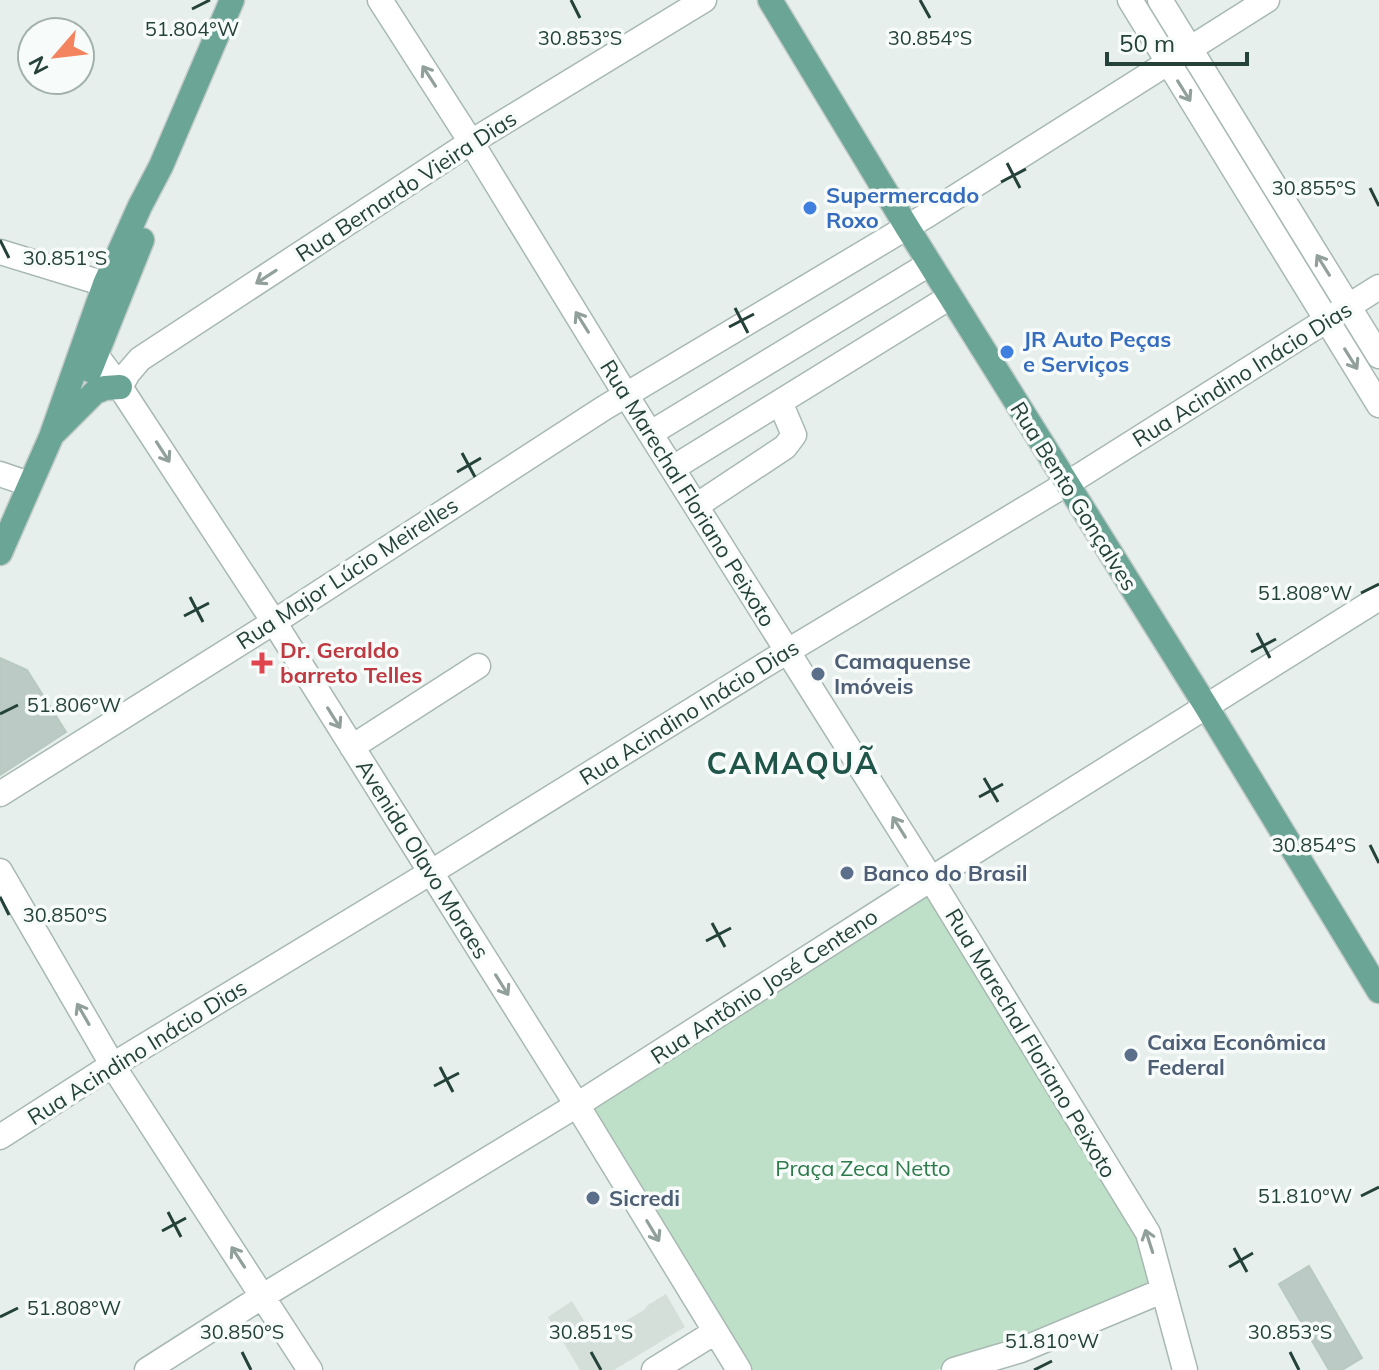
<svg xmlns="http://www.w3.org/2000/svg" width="1379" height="1370" viewBox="0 0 1379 1370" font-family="Mulish,sans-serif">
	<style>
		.built { fill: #d4dfda }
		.green { fill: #bfe0c8 }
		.building { fill: #bbcac4; stroke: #b8c9c2; stroke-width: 2 }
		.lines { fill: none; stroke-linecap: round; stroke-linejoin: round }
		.minor-casing { stroke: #a8b8b2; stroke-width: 27 }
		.major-casing { stroke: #c2cac8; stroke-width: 27 }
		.minor { stroke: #fff; stroke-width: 24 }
		.major { stroke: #6aa596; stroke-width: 24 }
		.oneway { stroke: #92a09c }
		.ticks { fill: none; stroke: #24423a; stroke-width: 3 }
		.shop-dot { fill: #3f7fe0; stroke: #f7fbf9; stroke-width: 3 }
		.health-dot { fill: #e0444e; stroke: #f7fbf9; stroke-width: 3 }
		.service-dot { fill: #5c6f8a; stroke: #f7fbf9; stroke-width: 3 }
		.labels { text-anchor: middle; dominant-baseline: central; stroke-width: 7; stroke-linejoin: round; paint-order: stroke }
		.street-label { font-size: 22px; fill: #24423a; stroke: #f7fbf9 }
		.shop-label { font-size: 22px; font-weight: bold; fill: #366cbe; stroke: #f7fbf9; text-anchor: start }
		.health-label { font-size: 22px; font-weight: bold; fill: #be3a42; stroke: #f7fbf9; text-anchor: start }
		.service-label { font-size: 22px; font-weight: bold; fill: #4e5e75; stroke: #f7fbf9; text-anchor: start }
		.park-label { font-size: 22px; fill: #2d7a4b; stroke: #f7fbf9 }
		.district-label { font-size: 30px; font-weight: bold; letter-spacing: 2px; fill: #1f5548; stroke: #f7fbf9 }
		.ticks-label { font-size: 20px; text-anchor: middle; fill: #24423a; stroke: #f7fbf9; stroke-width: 7; stroke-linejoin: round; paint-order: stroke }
	</style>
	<rect width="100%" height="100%" fill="#e6efeb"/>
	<!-- built -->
	<path class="built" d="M 666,1294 L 685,1327 L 614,1370 L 580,1370 L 548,1317 L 572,1301 L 595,1339 L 644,1310 L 648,1305 Z"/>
	<!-- green -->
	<path class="green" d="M 928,888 L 1142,1239 L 1155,1286 L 1016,1344 L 936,1370 L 752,1370 L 581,1108 Z"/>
	<!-- building -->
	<path class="building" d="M 0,658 L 27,670 L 66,732 L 0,775 Z
		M 1309,1266 L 1362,1358 L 1342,1370 L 1329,1370 L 1279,1284 Z"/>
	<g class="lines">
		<defs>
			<path id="minor" d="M 380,0 L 471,142 L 626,395 L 931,879 L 1148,1233 L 1185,1370
				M 1130,0 L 1379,405
				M 1160,0 L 1379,356
				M 0,252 L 105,284
				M 96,355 L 120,387 L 274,622 L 430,871 L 577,1105 L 739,1370
				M 120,387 L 128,373 L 140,359 L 471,142 L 704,0
				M 651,433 L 929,264
				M 673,468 L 950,297
				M 0,474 L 29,484
				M 696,506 L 785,447 L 794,435 L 780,402
				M 352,747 L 478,666
				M 0,794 L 288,613 L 604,408 L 924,217 L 1267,0
				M 0,871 L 113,1066 L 310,1370
				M 0,1137 L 98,1074 L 446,863 L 768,663 L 1081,475 L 1379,287
				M 147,1370 L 263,1296 L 577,1105 L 931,879 L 1379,598
				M 654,1370 L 715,1332
				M 954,1370 L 1021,1350 L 1162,1291"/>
			<path id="major" d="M 770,0 L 907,227 L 1206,706 L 1379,991
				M 90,370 L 142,240
				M 55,432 L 95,392 L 105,388 L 120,387
				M 0,553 L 51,437 L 105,284 L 140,206 L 161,166 L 232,0"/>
		</defs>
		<!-- minor casing -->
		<use href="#minor" class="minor-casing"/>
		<!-- major casing -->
		<use href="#major" class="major-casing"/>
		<!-- minor -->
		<use href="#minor" class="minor"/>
		<!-- major -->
		<use href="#major" class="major"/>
	</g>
	<!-- one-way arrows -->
	<defs><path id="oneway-shaft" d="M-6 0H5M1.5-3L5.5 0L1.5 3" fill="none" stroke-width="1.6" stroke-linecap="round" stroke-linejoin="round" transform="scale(2)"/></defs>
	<g class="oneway">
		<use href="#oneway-shaft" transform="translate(429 76) rotate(-123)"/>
		<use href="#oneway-shaft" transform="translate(1184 91) rotate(58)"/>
		<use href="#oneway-shaft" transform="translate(1323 265) rotate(-122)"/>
		<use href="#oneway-shaft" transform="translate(266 277) rotate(147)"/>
		<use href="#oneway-shaft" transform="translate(582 322) rotate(-122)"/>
		<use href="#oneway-shaft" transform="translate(1351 359) rotate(58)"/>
		<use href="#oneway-shaft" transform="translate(163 452) rotate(57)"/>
		<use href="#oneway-shaft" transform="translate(334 718) rotate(58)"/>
		<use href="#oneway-shaft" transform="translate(899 827) rotate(-122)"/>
		<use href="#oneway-shaft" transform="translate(502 985) rotate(58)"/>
		<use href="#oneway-shaft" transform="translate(83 1014) rotate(-120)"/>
		<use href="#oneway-shaft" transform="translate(653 1231) rotate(59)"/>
		<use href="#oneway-shaft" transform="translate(1149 1241) rotate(-108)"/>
		<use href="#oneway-shaft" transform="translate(238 1257) rotate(-123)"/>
	</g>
	<!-- ticks -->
	<path class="ticks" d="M 571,0 L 580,18M 920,0 L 930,18M 192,9 L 210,0M 1007,163 L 1020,188M 1001,182 L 1026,169M 1370,188 L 1379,206M 0,240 L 9,258M 735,308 L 748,333M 729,327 L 754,314M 462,453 L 475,477M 457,472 L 481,458M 1361,593 L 1379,584M 190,597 L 203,622M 184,616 L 209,603M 1257,633 L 1270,658M 1251,652 L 1276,639M 0,714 L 18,705M 984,778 L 998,802M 979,797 L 1003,784M 1370,845 L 1379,863M 0,897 L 9,915M 712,923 L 725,947M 706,941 L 731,928M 440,1067 L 453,1092M 434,1086 L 459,1073M 1361,1196 L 1379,1187M 168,1212 L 181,1237M 162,1231 L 186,1218M 1234,1248 L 1247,1272M 1229,1267 L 1253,1253M 0,1317 L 18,1308M 242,1352 L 251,1370M 591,1352 L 601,1370M 1290,1352 L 1299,1370M 1034,1370 L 1052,1361"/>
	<!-- markers -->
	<g class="shop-dot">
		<circle cx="810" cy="208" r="8"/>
		<circle cx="1007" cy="352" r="8"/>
	</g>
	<path class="health-dot" d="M258 651h8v8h8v8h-8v8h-8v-8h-8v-8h8z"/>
	<g class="service-dot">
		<circle cx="818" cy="674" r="8"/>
		<circle cx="847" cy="873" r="8"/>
		<circle cx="1131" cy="1055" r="8"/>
		<circle cx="593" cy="1198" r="8"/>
	</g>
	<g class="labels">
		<!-- street labels -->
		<g class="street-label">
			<text transform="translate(406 186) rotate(-33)">Rua Bernardo Vieira Dias</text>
			<text transform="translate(1242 374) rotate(-32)">Rua Acindino Inácio Dias</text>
			<text transform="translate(688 493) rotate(58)">Rua Marechal Floriano Peixoto</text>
			<text transform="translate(1074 496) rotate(58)">Rua Bento Gonçalves</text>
			<text transform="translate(347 573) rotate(-33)">Rua Major Lúcio Meirelles</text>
			<text transform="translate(689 712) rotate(-32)">Rua Acindino Inácio Dias</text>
			<text transform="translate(423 859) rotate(58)">Avenida Olavo Moraes</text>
			<text transform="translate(764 986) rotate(-33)">Rua Antônio José Centeno</text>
			<text transform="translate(1031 1043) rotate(59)">Rua Marechal Floriano Peixoto</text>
			<text transform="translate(137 1052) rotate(-32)">Rua Acindino Inácio Dias</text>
		</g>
		<!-- shop labels -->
		<g class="shop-label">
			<text x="826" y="195">Supermercado<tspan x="826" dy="25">Roxo</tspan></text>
			<text x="1023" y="339">JR Auto Peças<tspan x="1023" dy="25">e Serviços</tspan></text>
		</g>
		<!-- health labels -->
		<g class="health-label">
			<text x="280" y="650">Dr. Geraldo<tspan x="280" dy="25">barreto Telles</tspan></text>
		</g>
		<!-- service labels -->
		<g class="service-label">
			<text x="834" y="661">Camaquense<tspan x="834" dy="25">Imóveis</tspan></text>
			<text x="863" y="873">Banco do Brasil</text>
			<text x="1147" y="1042">Caixa Econômica<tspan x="1147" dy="25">Federal</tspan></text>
			<text x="609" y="1198">Sicredi</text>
		</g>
		<!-- park labels -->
		<g class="park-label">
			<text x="863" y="1168">Praça Zeca Netto</text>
		</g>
		<!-- district labels -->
		<g class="district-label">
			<text x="793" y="763">CAMAQUÃ</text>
		</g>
	</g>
	<g class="ticks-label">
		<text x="192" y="36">51.804°W</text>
		<text x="580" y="45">30.853°S</text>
		<text x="930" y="45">30.854°S</text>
		<text x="1314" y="195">30.855°S</text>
		<text x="65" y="265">30.851°S</text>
		<text x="1305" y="600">51.808°W</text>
		<text x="74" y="712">51.806°W</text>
		<text x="1314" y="852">30.854°S</text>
		<text x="65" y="922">30.850°S</text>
		<text x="1305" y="1203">51.810°W</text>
		<text x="74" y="1315">51.808°W</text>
		<text x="242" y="1339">30.850°S</text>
		<text x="591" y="1339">30.851°S</text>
		<text x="1290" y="1339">30.853°S</text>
		<text x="1052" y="1348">51.810°W</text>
	</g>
	<!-- north arrow -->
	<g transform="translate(56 56) rotate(242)"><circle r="38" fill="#f7fbf9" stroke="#a3b1ad" stroke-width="2"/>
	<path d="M0-6L14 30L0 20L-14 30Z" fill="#f4845f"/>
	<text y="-12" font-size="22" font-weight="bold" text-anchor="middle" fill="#24423a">N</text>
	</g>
	<!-- scale -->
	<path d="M1107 52v12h140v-12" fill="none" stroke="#24423a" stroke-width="4"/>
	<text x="1119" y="52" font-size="24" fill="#24423a" stroke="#f7fbf9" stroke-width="6" paint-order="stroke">50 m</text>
</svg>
